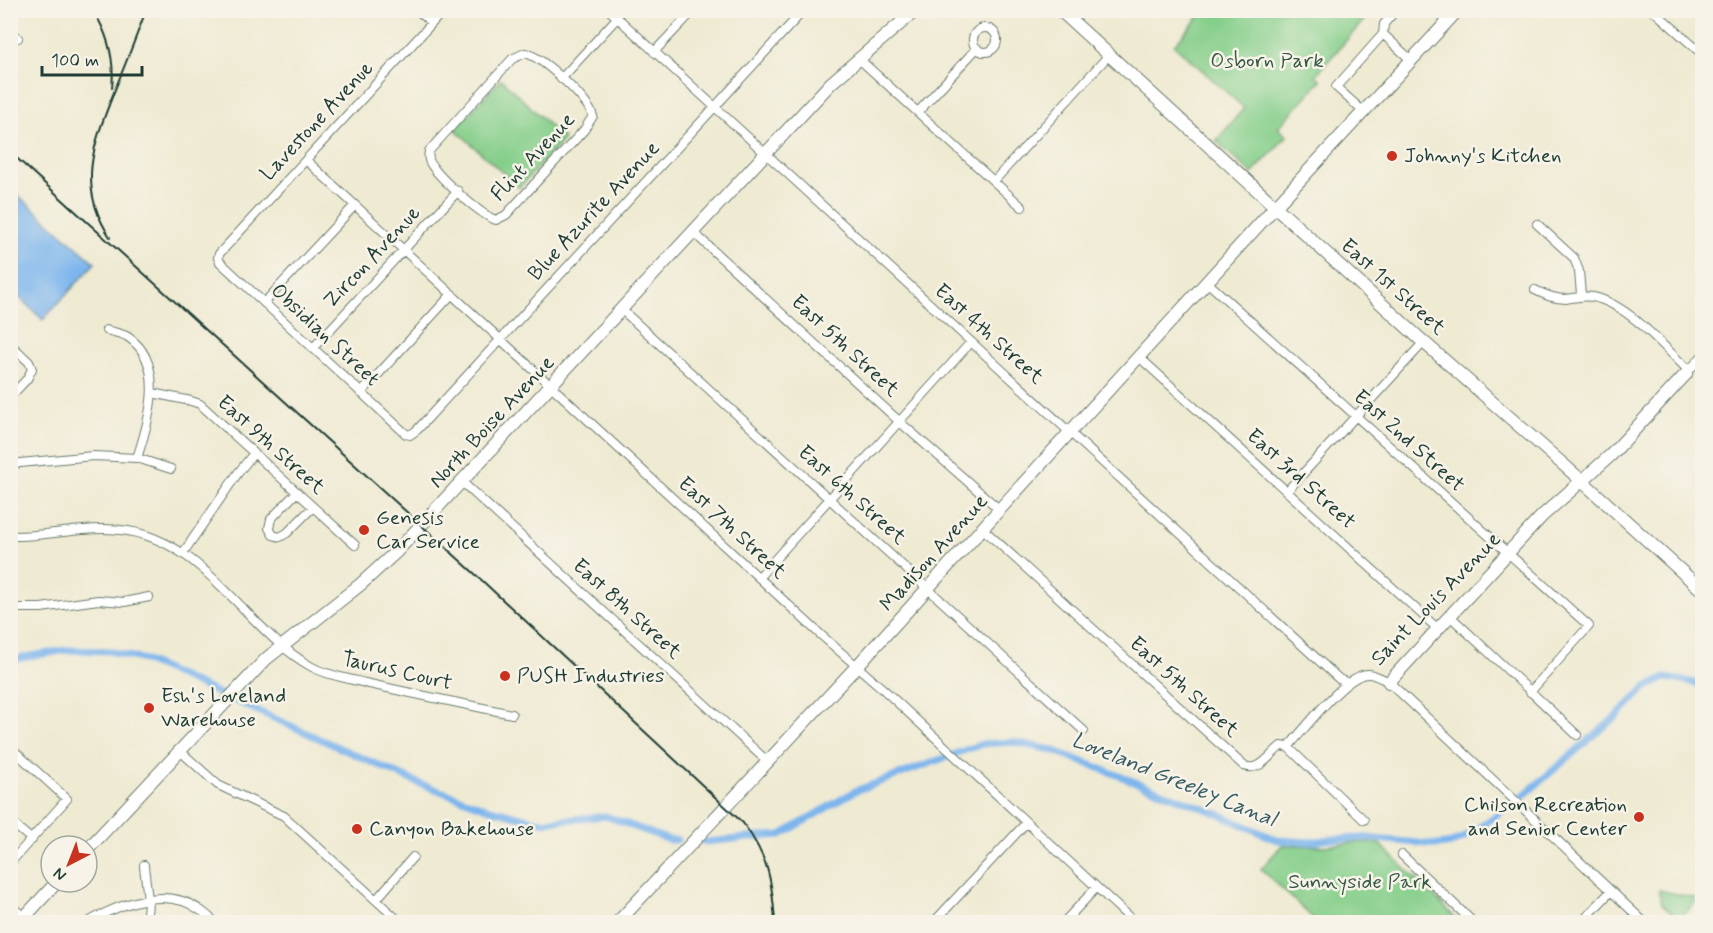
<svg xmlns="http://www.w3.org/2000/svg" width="1713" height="933" viewBox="0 0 1713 933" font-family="Mynerve,sans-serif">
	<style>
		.green { fill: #86cf8b; stroke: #528660; stroke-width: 1.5 }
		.water { fill: #7db5ed; stroke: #4e7990; stroke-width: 1.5 }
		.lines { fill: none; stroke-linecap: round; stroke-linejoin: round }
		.canal { stroke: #7db5ed; stroke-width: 7 }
		.street-casing { stroke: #687a6b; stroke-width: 10 }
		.secondary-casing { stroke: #687a6b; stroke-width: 14 }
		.street { stroke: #fff; stroke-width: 8 }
		.secondary { stroke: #fff; stroke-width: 12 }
		.rail { stroke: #1f3d34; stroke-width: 2 }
		.poi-dot { fill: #c8321e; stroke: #f7f3e8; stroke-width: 2 }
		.labels { text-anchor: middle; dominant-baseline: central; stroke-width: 5; stroke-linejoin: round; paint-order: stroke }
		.park-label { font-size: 21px; fill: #345a45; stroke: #f7f3e8 }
		.street-label { font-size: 21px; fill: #1f3d34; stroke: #f7f3e8 }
		.poi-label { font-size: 21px; fill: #1f3d34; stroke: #f7f3e8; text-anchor: start }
		.water-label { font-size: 22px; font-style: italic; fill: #365b62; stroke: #f7f3e8 }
	</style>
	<rect width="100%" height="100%" fill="#f7f3e8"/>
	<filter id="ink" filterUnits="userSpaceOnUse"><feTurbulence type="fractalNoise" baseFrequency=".0167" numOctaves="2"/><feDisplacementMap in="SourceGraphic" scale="12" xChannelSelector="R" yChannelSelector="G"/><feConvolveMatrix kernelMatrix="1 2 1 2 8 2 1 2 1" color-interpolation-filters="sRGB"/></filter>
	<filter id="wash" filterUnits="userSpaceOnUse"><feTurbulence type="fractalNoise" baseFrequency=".008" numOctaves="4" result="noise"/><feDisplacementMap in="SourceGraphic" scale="24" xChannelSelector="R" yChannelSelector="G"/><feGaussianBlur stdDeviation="1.35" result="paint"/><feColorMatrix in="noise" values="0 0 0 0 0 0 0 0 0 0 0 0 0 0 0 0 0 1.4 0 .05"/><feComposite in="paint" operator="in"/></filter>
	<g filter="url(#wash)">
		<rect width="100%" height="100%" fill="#efead2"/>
		<!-- green -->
		<path class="green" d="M 1205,10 L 1372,11 L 1316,75 L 1321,80 L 1278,128 L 1287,136 L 1252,174 L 1216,141 L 1244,108 L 1174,45 Z
			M 501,79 L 564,139 L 519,188 L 455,129 Z
			M 1358,842 L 1380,844 L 1460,922 L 1317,922 L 1261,869 L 1282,845 L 1324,846 Z
			M 1659,890 L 1695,898 L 1695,903 L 1679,919 L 1661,903 Z"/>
		<!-- water -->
		<path class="water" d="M 11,189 L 95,263 L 43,320 L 11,290 Z"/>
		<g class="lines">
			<!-- canal -->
			<path class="canal" d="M 10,660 L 66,650 L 109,651 L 144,660 L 418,783 L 490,809 L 540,822 L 606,816 L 669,840 L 677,840
				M 704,842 L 781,835 L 855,791 L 982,744 L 1013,742 L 1052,750 L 1216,813 L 1277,840 L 1311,842 L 1331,839 L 1365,838 L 1438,845 L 1452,843 L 1463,838 L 1484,824 L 1523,796 L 1619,714 L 1645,688 L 1665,678 L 1692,682 L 1702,687"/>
		</g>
	</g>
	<g filter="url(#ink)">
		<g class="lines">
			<defs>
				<path id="street" d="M 417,10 L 432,23
					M 444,10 L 219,254 L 218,258 L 220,262 L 406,434 L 410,435 L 417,430 L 804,10
					M 609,10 L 1339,679 L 1346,682
					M 1653,10 L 1702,54
					M973 40a12 12 0 1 1 24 0a12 12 0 1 1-24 0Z
					M 10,32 L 18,38
					M 1383,34 L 1412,61
					M 1383,34 L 1384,24 L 1396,10
					M 654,52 L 694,10
					M 525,53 C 543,57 587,99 593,116 L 584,130 L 506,215 L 496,220 C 482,216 439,178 431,164 C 428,160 428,156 429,151 L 512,59 Z
					M 858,58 L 1022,207
					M 561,79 L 617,18
					M 918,112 L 977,48
					M 1365,113 L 1336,87 L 1383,34
					M 306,160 L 821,635 L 883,689 L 1134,922
					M 994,181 L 1109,55
					M 1537,224 L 1574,258 L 1579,271 L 1581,295
					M 693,232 L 901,423 L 1000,510
					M 1207,282 L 1589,626 L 1530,692
					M 1535,290 C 1545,295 1554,299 1566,299 C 1576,298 1583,295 1593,297 C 1628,304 1664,347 1689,371
					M 264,303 L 355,205
					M 622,310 L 1084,731
					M 106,330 C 113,332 122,333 128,337 C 167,363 149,422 137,458
					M 10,344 L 29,362 L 32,369 L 27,379 L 10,397
					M 313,348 L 458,191
					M 1139,357 L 1438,629
					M 1687,373 L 1702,356
					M 152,393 L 191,401 L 200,404 L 355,545
					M 361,393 L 452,294
					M 10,464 L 93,456 L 137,458 L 171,469
					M 462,482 L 768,762
					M 1287,491 L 1424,342
					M 297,492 L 271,519 L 269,528 L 273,535 L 280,537 L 287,533 L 313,507
					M 982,528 L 1244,766 C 1261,772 1269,755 1281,746 L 1288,747 L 1364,820
					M 10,536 C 50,537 89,524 128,531 C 208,544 247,631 312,667 C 328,676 348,678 365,683 C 414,694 463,704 512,714
					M 183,553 L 238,473 L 254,453
					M 759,577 L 971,342
					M 10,608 L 41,608 L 98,600 L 124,602 L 149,597
					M 1450,616 L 1577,735
					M 10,747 L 67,799 L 10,863
					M 1288,747 C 1304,730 1345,675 1367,674 C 1374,673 1382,679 1389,682 L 1644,922
					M 179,750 L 218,785 L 284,816 L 400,922
					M 10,821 L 32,840
					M 1402,855 L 1473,922
					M 144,865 C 145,882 152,907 144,922
					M 376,900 L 413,857
					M 10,905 L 24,917
					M 88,922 C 120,904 166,885 200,910 C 205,913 210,918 215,922
					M 934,922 L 1026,823
					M 1064,922 L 1096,888
					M 1582,922 L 1611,891"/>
				<path id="secondary" d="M 1060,10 L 1419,338 L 1582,481 L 1702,590
					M 1389,682 L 1542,516 L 1611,455 L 1686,374
					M 87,850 L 266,659 L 361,584 L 397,551 L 831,83 L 916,10
					M 20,922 L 57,882
					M 618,922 L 857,666 L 1275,207 L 1458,10"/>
			</defs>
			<!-- street casing -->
			<use href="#street" class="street-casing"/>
			<!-- secondary casing -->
			<use href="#secondary" class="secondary-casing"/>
			<!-- street -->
			<use href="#street" class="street"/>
			<!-- secondary -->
			<use href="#secondary" class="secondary"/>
			<!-- rail -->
			<path class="rail" d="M 93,10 C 108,34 115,60 112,88
				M 10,152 L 475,574 L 743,823 C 769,859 772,880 775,922
				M 110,237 C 76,186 94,143 114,92 C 125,65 136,38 146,10"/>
		</g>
	</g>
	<!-- markers -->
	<g class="poi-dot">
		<circle cx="1392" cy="156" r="6"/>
		<circle cx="364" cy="530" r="6"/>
		<circle cx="505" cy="676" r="6"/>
		<circle cx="149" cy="708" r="6"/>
		<circle cx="1639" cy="817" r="6"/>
		<circle cx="357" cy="829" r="6"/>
	</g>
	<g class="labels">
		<!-- park labels -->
		<g class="park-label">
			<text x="1267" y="61">Osborn Park</text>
			<text x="1360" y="882">Sunnyside Park</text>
		</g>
		<!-- street labels -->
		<g class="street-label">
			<text transform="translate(317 121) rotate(-47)">Lavestone Avenue</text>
			<text transform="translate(533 157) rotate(-47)">Flint Avenue</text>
			<text transform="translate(594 211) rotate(-47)">Blue Azurite Avenue</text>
			<text transform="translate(372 257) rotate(-47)">Zircon Avenue</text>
			<text transform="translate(1393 287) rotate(42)">East 1st Street</text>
			<text transform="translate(989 334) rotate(42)">East 4th Street</text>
			<text transform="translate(325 335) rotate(43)">Obsidian Street</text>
			<text transform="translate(845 346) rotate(43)">East 5th Street</text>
			<text transform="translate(492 422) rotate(-47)">North Boise Avenue</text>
			<text transform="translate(1409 441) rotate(42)">East 2nd Street</text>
			<text transform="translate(271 445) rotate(42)">East 9th Street</text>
			<text transform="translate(1301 479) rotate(42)">East 3rd Street</text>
			<text transform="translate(852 495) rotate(42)">East 6th Street</text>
			<text transform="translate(732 528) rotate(43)">East 7th Street</text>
			<text transform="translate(934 553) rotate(-48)">Madison Avenue</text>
			<text transform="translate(1436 599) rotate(-46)">Saint Louis Avenue</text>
			<text transform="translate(627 609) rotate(42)">East 8th Street</text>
			<text transform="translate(397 671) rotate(13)">Taurus Court</text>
			<text transform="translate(1184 687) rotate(42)">East 5th Street</text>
		</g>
		<!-- poi labels -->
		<g class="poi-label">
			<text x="1404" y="156">Johnny's Kitchen</text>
			<text x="376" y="518">Genesis<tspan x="376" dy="24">Car Service</tspan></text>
			<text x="517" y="676">PUSH Industries</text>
			<text x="161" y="696">Esh's Loveland<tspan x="161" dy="24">Warehouse</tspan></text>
			<text x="1627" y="805" text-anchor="end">Chilson Recreation<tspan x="1627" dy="24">and Senior Center</tspan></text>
			<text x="369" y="829">Canyon Bakehouse</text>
		</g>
		<!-- water labels -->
		<g class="water-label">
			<text transform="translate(1174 780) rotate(22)">Loveland Greeley Canal</text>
		</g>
	</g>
	<!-- margin -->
	<rect width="1713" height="933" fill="none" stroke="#f7f3e8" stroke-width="36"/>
	<!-- north arrow -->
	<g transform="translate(69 864) rotate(222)"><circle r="28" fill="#f7f3e8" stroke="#a1aaa0" stroke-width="1.5"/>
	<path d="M0-4.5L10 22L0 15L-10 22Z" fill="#c8321e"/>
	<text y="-9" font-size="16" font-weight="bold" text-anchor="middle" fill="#1f3d34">N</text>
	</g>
	<!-- scale -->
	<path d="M42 66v9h100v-9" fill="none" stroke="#1f3d34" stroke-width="3"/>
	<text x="51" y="66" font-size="18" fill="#1f3d34" stroke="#f7f3e8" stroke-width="4.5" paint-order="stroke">100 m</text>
</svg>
